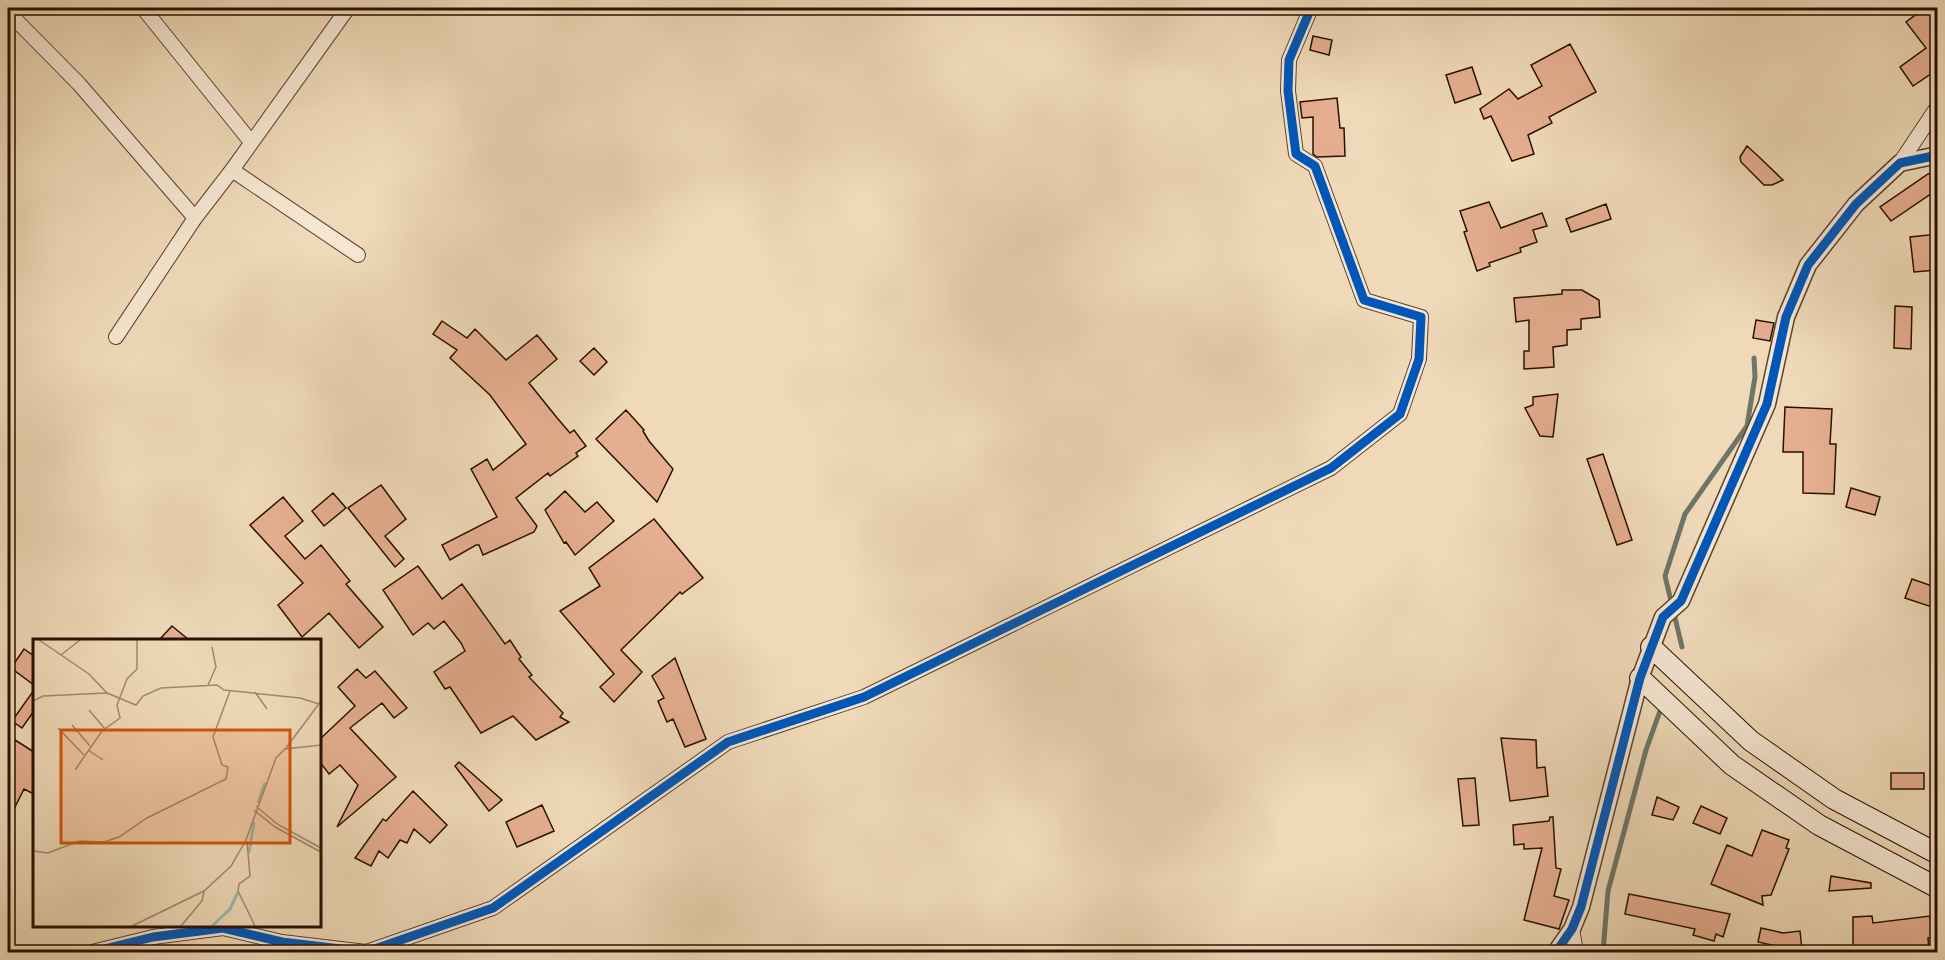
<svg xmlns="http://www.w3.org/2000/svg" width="1945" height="960" viewBox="0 0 1945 960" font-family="'Sorts Mill Goudy',serif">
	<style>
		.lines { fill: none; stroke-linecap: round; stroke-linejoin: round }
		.stream { stroke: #6d7668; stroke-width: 5 }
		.building { fill: #e5ae90; stroke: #2a1001; stroke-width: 1.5 }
		.minor-casing { stroke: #5b422f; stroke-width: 16 }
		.tertiary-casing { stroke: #5b422f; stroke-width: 19 }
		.secondary-casing { stroke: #2a1001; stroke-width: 22 }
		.minor { stroke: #f5e6d1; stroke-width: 14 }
		.tertiary { stroke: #f5e6d1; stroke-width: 16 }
		.secondary { stroke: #f5e6d1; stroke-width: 20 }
		.cycleway-casing { stroke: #f5e6d1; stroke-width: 13 }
		.cycleway { stroke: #0057b8; stroke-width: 9 }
		.inset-river { fill: none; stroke: #9abaad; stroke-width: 3 }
		.inset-road { fill: none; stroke: #a0896f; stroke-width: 1.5 }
		.view { fill: #d5520b; fill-opacity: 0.15; stroke: #d5520b; stroke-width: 3 }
		.inset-edge { fill: none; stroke: #2a1001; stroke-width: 3 }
	</style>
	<rect width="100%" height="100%" fill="#efd9b8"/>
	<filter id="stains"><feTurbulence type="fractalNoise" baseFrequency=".00333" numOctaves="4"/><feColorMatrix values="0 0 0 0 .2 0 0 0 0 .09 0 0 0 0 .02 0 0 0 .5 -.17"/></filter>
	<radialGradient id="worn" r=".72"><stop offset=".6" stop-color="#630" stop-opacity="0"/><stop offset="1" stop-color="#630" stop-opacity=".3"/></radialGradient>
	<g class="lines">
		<!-- stream -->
		<path class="stream" d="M 1682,647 L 1665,576 L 1685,514 L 1747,426 L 1755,377 L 1754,358
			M 1603,952 L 1608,891 L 1646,750 L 1660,711"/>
	</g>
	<!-- building -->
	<path class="building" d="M 1925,8 L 1938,8 L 1938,69 L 1913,86 L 1900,67 L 1926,48 L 1906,22 Z
		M 1313,36 L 1332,40 L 1329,55 L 1310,50 Z
		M 1570,44 L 1596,92 L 1549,117 L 1552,123 L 1528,135 L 1534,154 L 1512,161 L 1491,116 L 1484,119 L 1480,109 L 1509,89 L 1518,99 L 1542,86 L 1531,65 Z
		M 1472,67 L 1481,94 L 1455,103 L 1446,75 Z
		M 1337,98 L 1340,128 L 1344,128 L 1345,156 L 1317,157 L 1313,154 L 1313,117 L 1302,118 L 1300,102 Z
		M 1747,146 L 1757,155 L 1783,180 L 1772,185 L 1764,185 L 1741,162 L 1740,157 Z
		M 1938,172 L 1938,189 L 1891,221 L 1880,207 L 1928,174 Z
		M 1489,202 L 1501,228 L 1542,213 L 1547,226 L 1533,230 L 1537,242 L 1520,248 L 1521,252 L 1489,263 L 1490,266 L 1477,271 L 1464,232 L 1467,231 L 1460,211 Z
		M 1606,204 L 1611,219 L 1571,232 L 1566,219 Z
		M 1938,234 L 1938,270 L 1914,272 L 1910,237 Z
		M 1562,290 L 1582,290 L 1599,300 L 1600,317 L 1581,319 L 1581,329 L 1567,330 L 1567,345 L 1553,347 L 1554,367 L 1524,369 L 1524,351 L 1529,351 L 1529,320 L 1516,322 L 1514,298 L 1562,294 Z
		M 1895,306 L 1912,307 L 1911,349 L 1894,348 Z
		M 1756,320 L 1774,323 L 1770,341 L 1753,338 Z
		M 442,321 L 467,338 L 475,329 L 506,360 L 537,335 L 557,359 L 529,383 L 558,419 L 570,433 L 574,430 L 586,446 L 576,453 L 578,456 L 550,476 L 548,473 L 516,498 L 537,526 L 534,532 L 483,555 L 479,545 L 476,545 L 450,560 L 442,545 L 497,517 L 471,469 L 487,459 L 493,470 L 526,444 L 490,395 L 450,358 L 457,350 L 433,334 Z
		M 594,348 L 607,362 L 594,375 L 580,361 Z
		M 1558,394 L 1553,437 L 1540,436 L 1525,408 L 1533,405 L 1533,397 Z
		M 1785,407 L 1832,409 L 1830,444 L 1836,444 L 1834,494 L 1803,493 L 1803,452 L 1783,452 Z
		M 626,410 L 644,430 L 643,431 L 649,441 L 673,469 L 657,502 L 596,439 Z
		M 1603,454 L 1632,540 L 1617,545 L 1587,459 Z
		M 381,485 L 406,519 L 385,536 L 404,559 L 395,567 L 348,508 Z
		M 1851,488 L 1880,497 L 1875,515 L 1846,507 Z
		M 565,491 L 585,512 L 597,502 L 614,521 L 575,555 L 566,542 L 564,543 L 545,510 Z
		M 333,493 L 346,508 L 324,526 L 312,511 Z
		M 283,497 L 303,521 L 285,536 L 305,559 L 321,545 L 350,581 L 346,584 L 383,627 L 359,648 L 329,613 L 302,637 L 278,605 L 303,583 L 250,525 Z
		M 654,519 L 703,578 L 682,594 L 680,592 L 621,650 L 642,672 L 614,702 L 600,687 L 614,674 L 560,611 L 600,586 L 589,568 Z
		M 418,566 L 442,599 L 462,584 L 505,644 L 510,640 L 521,657 L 519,659 L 532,675 L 529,677 L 563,713 L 560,717 L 569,722 L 536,740 L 513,716 L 481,733 L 450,687 L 445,689 L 434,672 L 465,651 L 461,643 L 444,621 L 434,629 L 428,623 L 413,635 L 383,590 Z
		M 1912,579 L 1938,588 L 1938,609 L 1905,598 Z
		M 172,626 L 189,640 L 159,640 Z
		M 24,649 L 34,656 L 34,685 L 11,668 Z
		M 675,658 L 706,739 L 685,747 L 673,719 L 667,722 L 658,701 L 664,698 L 652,676 Z
		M 357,669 L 366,678 L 375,671 L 407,708 L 394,718 L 382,703 L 350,728 L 396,777 L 337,827 L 358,785 L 340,765 L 329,774 L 320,762 L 320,739 L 355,706 L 338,687 Z
		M 34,690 L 34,711 L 22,728 L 12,721 Z
		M 1501,738 L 1536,740 L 1537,768 L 1545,767 L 1548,796 L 1510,801 Z
		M 15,740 L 34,752 L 34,794 L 24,789 L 8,821 L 8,750 Z
		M 459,762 L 502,800 L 489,811 L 455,766 Z
		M 1891,773 L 1924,773 L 1924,789 L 1891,789 Z
		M 1475,778 L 1479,825 L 1463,826 L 1458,779 Z
		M 413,791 L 447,825 L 430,843 L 414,829 L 407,843 L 400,840 L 388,858 L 379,851 L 371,866 L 355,858 L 383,819 L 386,821 Z
		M 1657,797 L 1679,807 L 1673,820 L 1652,815 Z
		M 542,805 L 554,831 L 517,847 L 506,822 Z
		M 1701,806 L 1727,818 L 1720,834 L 1693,823 Z
		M 1550,817 L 1553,817 L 1556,868 L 1561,869 L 1554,896 L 1569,900 L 1559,929 L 1524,920 L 1542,848 L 1524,849 L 1524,844 L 1514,845 L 1513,825 L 1549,821 Z
		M 1762,830 L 1789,840 L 1786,848 L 1789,849 L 1771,895 L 1762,896 L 1763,905 L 1711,884 L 1727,845 L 1752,856 Z
		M 1831,876 L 1871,883 L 1871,888 L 1829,891 Z
		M 1629,894 L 1730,914 L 1723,937 L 1716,934 L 1714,941 L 1693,935 L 1695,929 L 1625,914 Z
		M 1872,916 L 1873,923 L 1930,916 L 1932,937 L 1928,938 L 1929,952 L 1887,952 L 1887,947 L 1853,948 L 1853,917 Z
		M 1761,928 L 1783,933 L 1800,931 L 1802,950 L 1771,952 L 1772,945 L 1758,942 Z"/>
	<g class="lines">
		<defs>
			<path id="minor" d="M 143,8 L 251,142
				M 8,12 L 79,84 L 195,218
				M 1900,163 L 1938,106
				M 232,170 L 358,255
				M 116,337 L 195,218 L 232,170 L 348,8
				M 1572,929 L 1576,952
				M 92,952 L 153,937 L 223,928 L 282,942 L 366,952 L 493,908 L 728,742 L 864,697 L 1331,468 L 1400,414 L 1419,359 L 1421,317 L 1364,300 L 1315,166 L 1296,154 L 1288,91 L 1289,60 L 1311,8"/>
			<path id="tertiary" d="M 1556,952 L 1572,929 L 1581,907 L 1640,678 L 1663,617 L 1681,601 L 1767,404 L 1786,317 L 1808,265 L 1856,204 L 1900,163 L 1938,155"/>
			<path id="secondary" d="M 1651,647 L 1751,741 L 1834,799 L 1938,854
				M 1640,678 L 1732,765 L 1819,825 L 1938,888"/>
		</defs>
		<!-- minor casing -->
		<use href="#minor" class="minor-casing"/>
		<!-- tertiary casing -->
		<use href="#tertiary" class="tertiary-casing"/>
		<!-- secondary casing -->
		<use href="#secondary" class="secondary-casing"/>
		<!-- minor -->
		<use href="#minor" class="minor"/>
		<!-- tertiary -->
		<use href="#tertiary" class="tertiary"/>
		<!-- secondary -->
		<use href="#secondary" class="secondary"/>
		<defs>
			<path id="cycleway" d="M 92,952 L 153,937 L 223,928 L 282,942 L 366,952 L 493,908 L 728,742 L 864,697 L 1331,468 L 1400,414 L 1419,359 L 1421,317 L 1364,300 L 1315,166 L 1296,154 L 1288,91 L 1289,60 L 1311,8
				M 1556,952 L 1572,929 L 1581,907 L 1640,678 L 1663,617 L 1681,601 L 1767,404 L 1786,317 L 1808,265 L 1856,204 L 1900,163 L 1938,155"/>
		</defs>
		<!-- cycleway casing -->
		<use href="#cycleway" class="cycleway-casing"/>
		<!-- cycleway -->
		<use href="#cycleway" class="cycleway"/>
	</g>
	<!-- overview -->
	<g transform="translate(33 639)">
		<rect width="288" height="288" fill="#efd9b8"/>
		<path class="inset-river" d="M 225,164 L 232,144M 216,214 L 221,183M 179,287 L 197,270 L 205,253"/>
		<path class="inset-road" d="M 6,1 L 56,35 L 74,54 L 103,66 L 110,57 L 128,49 L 184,46 L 191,51 L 267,59 L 286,65M 28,16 L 47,1M 175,46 L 183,28 L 179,8M 222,53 L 234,70M 0,62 L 10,57 L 74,54M 56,71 L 72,90M 39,86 L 57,107M 25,89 L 51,116M 253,109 L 288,62M 55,111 L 70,121M 42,131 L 69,92 L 87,79 L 84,66 L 94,40 L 104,30 L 104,1M 223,167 L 244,185 L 288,209M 221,171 L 242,188 L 288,213M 214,202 L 217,237 L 206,245 L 205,252 L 222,287M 0,212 L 15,214 L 46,202 L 71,203 L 86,198 L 114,179 L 193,140 L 195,128 L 189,126 L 180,98 L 197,52M 99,287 L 171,252 L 198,227 L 213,201 L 243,119 L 252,110 L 288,106M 148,287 L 169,262 L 171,252"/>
		<path class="view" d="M 28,91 L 257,91 L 257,204 L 28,204 Z"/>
		<rect width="288" height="288" class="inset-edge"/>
	</g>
	<!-- margin -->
	<rect width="1945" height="960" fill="none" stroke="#efd9b8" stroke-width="30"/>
	<rect x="9" y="9" width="1927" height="942" fill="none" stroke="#2a1001" stroke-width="3"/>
	<rect x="15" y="15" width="1915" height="930" fill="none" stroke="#2a1001" stroke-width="1.5"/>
	<rect width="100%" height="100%" filter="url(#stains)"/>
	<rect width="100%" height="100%" fill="url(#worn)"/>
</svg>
